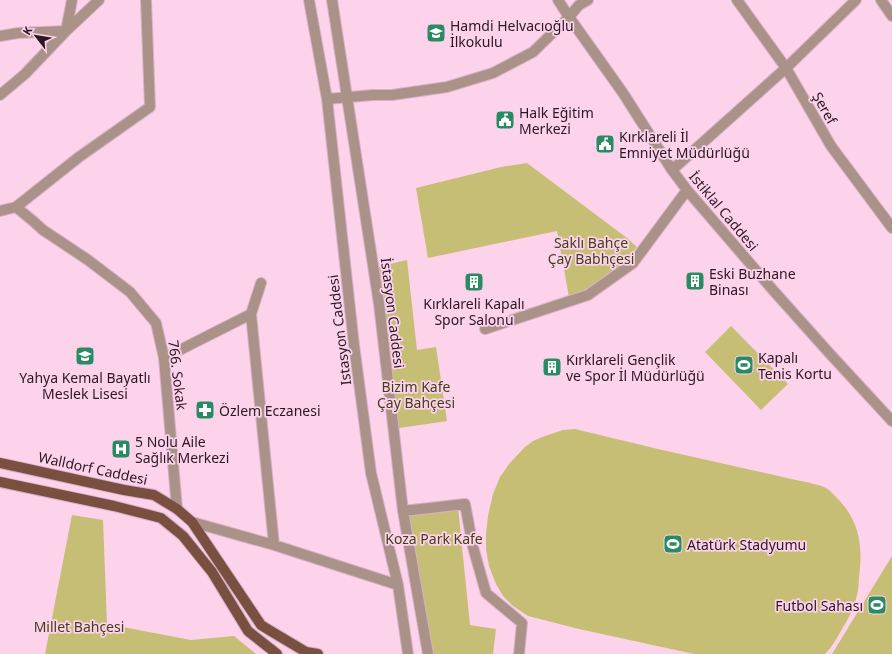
<svg xmlns="http://www.w3.org/2000/svg" width="892" height="654" viewBox="0 0 892 654" font-family="'Noto Sans',sans-serif">
	<style>
		.green { fill: #c7be75 }
		.lines { fill: none; stroke-linecap: round; stroke-linejoin: round }
		.minor-casing { stroke: #d7b1c8; stroke-width: 12 }
		.major-casing { stroke: #d7b1c8; stroke-width: 12 }
		.minor { stroke: #aa9288; stroke-width: 10 }
		.major { stroke: #795040; stroke-width: 10 }
		.labels { text-anchor: middle; dominant-baseline: central; stroke-width: 3.5; stroke-linejoin: round; paint-order: stroke }
		.poi-label { font-size: 14px; fill: #2a1723; stroke: #fdd3ec; text-anchor: start }
		.street-label { font-size: 14px; fill: #2a1723; stroke: #fdd3ec }
		.park-label { font-size: 14px; fill: #423e1a; stroke: #fdd3ec }
	</style>
	<rect width="100%" height="100%" fill="#fdd3ec"/>
	<!-- green -->
	<path class="green" d="M 527,163 L 627,238 L 637,247 L 619,266 L 593,286 L 569,297 L 557,231 L 428,258 L 416,188 L 501,167 Z
		M 407,260 L 417,350 L 436,347 L 447,421 L 393,429 L 373,268 Z
		M 731,326 L 788,384 L 761,410 L 705,352 Z
		M 575,429 L 658,449 L 796,480 C 805,482 818,484 826,488 C 830,490 834,495 837,498 C 860,521 863,547 859,577 C 859,585 858,592 856,599 C 853,609 848,620 842,629 C 837,638 832,647 825,654 L 694,654 L 579,629 L 528,616 L 513,606 L 503,596 L 496,584 L 489,566 L 486,550 L 486,534 L 488,516 L 493,494 L 500,477 L 509,464 L 525,447 L 533,441 L 542,437 L 563,430 Z
		M 458,507 L 470,625 L 496,629 L 493,654 L 428,654 L 403,511 Z
		M 72,515 L 103,520 L 107,624 L 191,640 L 234,636 L 256,654 L 45,654 Z
		M 892,556 L 892,654 L 832,654 Z"/>
	<g class="lines">
		<defs>
			<path id="minor" d="M 309,0 L 327,99 L 354,345 L 371,473 L 398,585 L 408,654
				M 332,0 L 347,97 L 379,304 L 403,511 L 428,654
				M 558,0 L 569,17 L 623,93 L 672,170 L 687,190 L 772,289 L 831,355 L 892,421
				M 737,0 L 786,68 L 831,146 L 892,228
				M 881,0 L 892,16
				M 66,31 L 72,0
				M 0,36 L 18,33 L 66,31
				M 0,95 L 25,74 L 66,31 L 99,0
				M 327,99 L 373,95 L 392,95 L 447,87 L 493,73 L 533,52 L 569,17 L 579,5 L 588,0
				M 672,170 L 786,68 L 856,0
				M 16,207 L 79,157 L 150,107 L 146,0
				M 0,211 L 16,207 L 33,221 L 43,230 L 88,260 L 130,292 L 156,323 L 164,358 L 177,509
				M 251,314 L 274,545
				M 485,329 L 588,295 L 633,263 L 687,190
				M 164,358 L 251,314 L 261,283
				M 403,511 L 465,504 L 473,547 L 486,593 L 522,623 L 519,654
				M 192,522 L 274,545 L 398,585"/>
			<path id="major" d="M 0,463 L 124,490 L 154,495 L 177,509 L 192,522 L 261,625 L 269,630 L 306,652 L 318,654
				M 0,482 L 114,506 L 161,518 L 183,536 L 212,572 L 248,631 L 277,654"/>
		</defs>
		<!-- minor casing -->
		<use href="#minor" class="minor-casing"/>
		<!-- major casing -->
		<use href="#major" class="major-casing"/>
		<!-- minor -->
		<use href="#minor" class="minor"/>
		<!-- major -->
		<use href="#major" class="major"/>
	</g>
	<!-- icons -->
	<defs>
		<symbol id="school-square" viewBox="-11 -11 22 22"><rect x="-9" y="-9" width="18" height="18" rx="4" fill="#298a63" stroke="#fdd3ec"/><path d="M0-5L7-2L0 1L-7-2ZM-4 1L0 2.5L4 1V4Q0 6-4 4Z" fill="#fff"/></symbol>
		<symbol id="civic-square" viewBox="-11 -11 22 22"><rect x="-9" y="-9" width="18" height="18" rx="4" fill="#298a63" stroke="#fdd3ec"/><path d="M-.6-6.5H3V-4.5H.6V-3L4-1V1h2V6H-6V1h2V-1L-.6-3ZM-1.2 2.5V6h2.4V2.5Z" fill="#fff"/></symbol>
		<symbol id="building-square" viewBox="-11 -11 22 22"><rect x="-9" y="-9" width="18" height="18" rx="4" fill="#298a63" stroke="#fdd3ec"/><path d="M-4-6H4V6H1V3H-1V6H-4ZM-2.5-4.3h1.7v1.8h-1.7ZM.8-4.3h1.7v1.8H.8ZM-2.5-1h1.7V.8h-1.7ZM.8-1h1.7V.8H.8Z" fill="#fff"/></symbol>
		<symbol id="stadium-square" viewBox="-11 -11 22 22"><rect x="-9" y="-9" width="18" height="18" rx="4" fill="#298a63" stroke="#fdd3ec"/><path d="M0-5a6.5 5 0 1 0 0 10a6.5 5 0 1 0 0-10ZM-3.5-1.8h7v3.6h-7Z" fill="#fff"/></symbol>
		<symbol id="pharmacy-square" viewBox="-11 -11 22 22"><rect x="-9" y="-9" width="18" height="18" rx="4" fill="#298a63" stroke="#fdd3ec"/><path d="M-2-6h4v4h4v4h-4v4h-4v-4h-4v-4h4Z" fill="#fff"/></symbol>
		<symbol id="hospital-square" viewBox="-11 -11 22 22"><rect x="-9" y="-9" width="18" height="18" rx="4" fill="#298a63" stroke="#fdd3ec"/><path d="M-5-5h3v3.5h4V-5h3V5h-3V1.5h-4V5h-3Z" fill="#fff"/></symbol>
	</defs>
	<g fill-rule="evenodd">
		<use href="#school-square" x="425" y="22" width="22" height="22"/>
		<use href="#civic-square" x="494" y="109" width="22" height="22"/>
		<use href="#civic-square" x="594" y="133" width="22" height="22"/>
		<use href="#building-square" x="684" y="270" width="22" height="22"/>
		<use href="#building-square" x="463" y="271" width="22" height="22"/>
		<use href="#school-square" x="74" y="345" width="22" height="22"/>
		<use href="#stadium-square" x="733" y="354" width="22" height="22"/>
		<use href="#building-square" x="541" y="356" width="22" height="22"/>
		<use href="#pharmacy-square" x="194" y="399" width="22" height="22"/>
		<use href="#hospital-square" x="110" y="438" width="22" height="22"/>
		<use href="#stadium-square" x="662" y="533" width="22" height="22"/>
		<use href="#stadium-square" x="866" y="594" width="22" height="22"/>
	</g>
	<g class="labels">
		<!-- poi labels -->
		<g class="poi-label">
			<text x="450" y="25">Hamdi Helvacıoğlu<tspan x="450" dy="16">İlkokulu</tspan></text>
			<text x="519" y="112">Halk Eğitim<tspan x="519" dy="16">Merkezi</tspan></text>
			<text x="619" y="136">Kırklareli İl<tspan x="619" dy="16">Emniyet Müdürlüğü</tspan></text>
			<text x="709" y="273">Eski Buzhane<tspan x="709" dy="16">Binası</tspan></text>
			<text x="474" y="303" text-anchor="middle">Kırklareli Kapalı<tspan x="474" dy="16">Spor Salonu</tspan></text>
			<text x="758" y="357">Kapalı<tspan x="758" dy="16">Tenis Kortu</tspan></text>
			<text x="566" y="359">Kırklareli Gençlik<tspan x="566" dy="16">ve Spor İl Müdürlüğü</tspan></text>
			<text x="85" y="377" text-anchor="middle">Yahya Kemal Bayatlı<tspan x="85" dy="16">Meslek Lisesi</tspan></text>
			<text x="219" y="410">Özlem Eczanesi</text>
			<text x="135" y="441">5 Nolu Aile<tspan x="135" dy="16">Sağlık Merkezi</tspan></text>
			<text x="687" y="544">Atatürk Stadyumu</text>
			<text x="863" y="605" text-anchor="end">Futbol Sahası</text>
		</g>
		<!-- street labels -->
		<g class="street-label">
			<text transform="translate(825 108) rotate(60)">Şeref</text>
			<text transform="translate(724 211) rotate(50)">İstiklal Caddesi</text>
			<text transform="translate(393 313) rotate(83)">İstasyon Caddesi</text>
			<text transform="translate(339 330) rotate(-97)">Istasyon Caddesi</text>
			<text transform="translate(178 375) rotate(83)">766. Sokak</text>
			<text transform="translate(93 468) rotate(12)">Walldorf Caddesi</text>
		</g>
		<!-- park labels -->
		<g class="park-label">
			<text x="591" y="242">Saklı Bahçe<tspan x="591" dy="16">Çay Babhçesi</tspan></text>
			<text x="416" y="386">Bizim Kafe<tspan x="416" dy="16">Çay Bahçesi</tspan></text>
			<text x="434" y="538">Koza Park Kafe</text>
			<text x="79" y="626">Millet Bahçesi</text>
		</g>
	</g>
	<!-- north arrow -->
	<g transform="translate(36 36) rotate(301)" stroke="#fdd3ec" stroke-width="3" paint-order="stroke">
	<path d="M0-3L7 15L0 10L-7 15Z" fill="#2a1723"/>
	<text y="-6" font-size="11" font-weight="bold" text-anchor="middle" fill="#2a1723">K</text>
	</g>
</svg>
